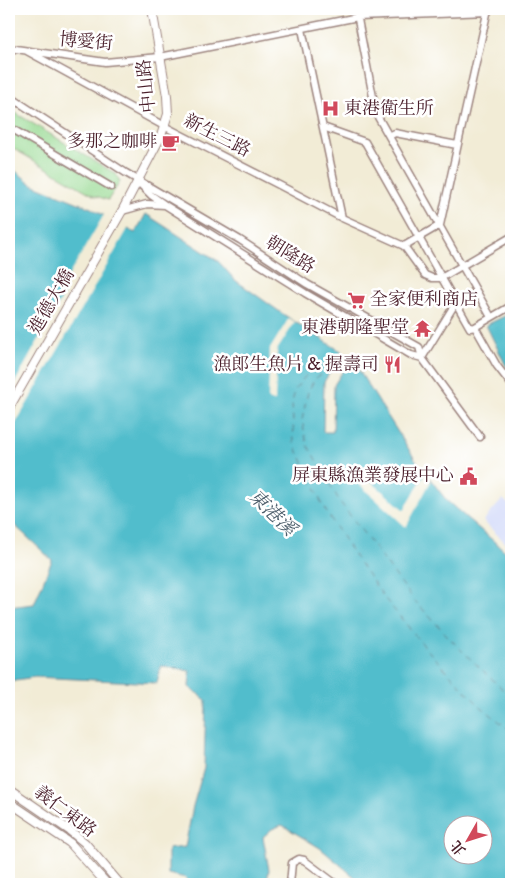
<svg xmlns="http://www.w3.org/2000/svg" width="520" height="893" viewBox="0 0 520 893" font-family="'IM FELL DW Pica','Noto Serif TC',serif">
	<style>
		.built { fill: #d1d9f9 }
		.green { fill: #96d991; stroke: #707c5e }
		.water { fill: #51bdcc; stroke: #4e6e7c; fill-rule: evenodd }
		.pier { fill: #f2ecd6 }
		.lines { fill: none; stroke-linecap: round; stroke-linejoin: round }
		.ferry { stroke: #4d5e6b; stroke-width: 1; stroke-dasharray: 6 5; stroke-linecap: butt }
		.minor-casing { stroke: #9e8680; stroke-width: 9 }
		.tertiary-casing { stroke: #9e8680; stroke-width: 10 }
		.minor { stroke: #fff; stroke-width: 6 }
		.tertiary { stroke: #fff; stroke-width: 8 }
		.labels { text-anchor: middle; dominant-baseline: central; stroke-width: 5; stroke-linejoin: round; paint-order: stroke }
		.street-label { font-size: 18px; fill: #4a1f2b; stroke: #fff }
		.poi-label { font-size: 18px; fill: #4a1f2b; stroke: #fff; text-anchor: end }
		.water-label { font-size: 19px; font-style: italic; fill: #4d5e6b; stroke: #fff }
	</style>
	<rect width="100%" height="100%" fill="#fff"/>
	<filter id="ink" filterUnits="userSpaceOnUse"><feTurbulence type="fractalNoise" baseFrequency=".02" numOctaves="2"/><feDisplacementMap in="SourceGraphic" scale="10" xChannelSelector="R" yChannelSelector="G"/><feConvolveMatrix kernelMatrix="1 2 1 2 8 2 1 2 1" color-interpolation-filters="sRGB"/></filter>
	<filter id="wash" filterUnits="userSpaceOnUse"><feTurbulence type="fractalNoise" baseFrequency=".0096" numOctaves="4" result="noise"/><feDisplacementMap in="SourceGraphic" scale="20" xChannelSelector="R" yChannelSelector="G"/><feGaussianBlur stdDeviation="1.12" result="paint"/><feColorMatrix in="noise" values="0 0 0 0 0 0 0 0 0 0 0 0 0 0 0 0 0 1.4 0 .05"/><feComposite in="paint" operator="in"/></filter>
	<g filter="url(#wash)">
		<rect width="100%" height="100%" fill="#f2ecd6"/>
		<!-- built -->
		<path class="built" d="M 503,499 L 511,507 L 511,548 L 483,521 Z"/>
		<!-- green -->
		<path class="green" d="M 9,109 L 116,174 L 120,182 L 108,200 L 93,195 L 9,146 Z"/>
		<!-- water -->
		<path class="water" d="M 9,166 L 32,184 L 91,208 L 135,233 L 146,214 L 218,261 L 235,280 L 283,314 L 342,352 L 324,382 L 323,432 L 333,432 L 334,385 L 351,358 L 415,459 L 447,501 L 511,556 L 511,884 L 363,884 L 320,848 L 282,825 L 272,829 L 263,837 L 269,870 L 266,884 L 188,884 L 186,878 L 168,874 L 168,849 L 185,847 L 193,806 L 204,768 L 206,700 L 189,687 L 190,671 L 161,666 L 157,683 L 35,677 L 9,681 L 9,607 L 34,604 L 52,560 L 9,520 ZM 452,826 L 482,826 L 482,856 L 452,856 Z
			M 511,313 L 511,374 L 508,370 L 486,325 Z"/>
		<!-- pier -->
		<path class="pier" d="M 105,213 L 129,227 L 9,435 L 9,393 L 67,289 L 63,285 Z
			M 289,318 L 295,322 L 277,350 L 275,401 L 268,400 L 270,349 Z
			M 352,465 L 404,510 L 426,473 L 431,481 L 406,527 L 347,473 Z"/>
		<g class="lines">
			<!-- ferry -->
			<path class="ferry" d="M 335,362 L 314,368 L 308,373 L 296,388 L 292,402 L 294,443 L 324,508 L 354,555 L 386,600 L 431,654 L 479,705 L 511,731
				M 330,370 L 324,371 L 314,380 L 308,392 L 302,420 L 307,444 L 340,502 L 414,600 L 459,648 L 511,697"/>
		</g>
	</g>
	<g filter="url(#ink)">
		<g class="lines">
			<defs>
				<path id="minor" d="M 356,9 L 374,102 L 378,117 L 491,317
					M 302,29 L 342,218
					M 9,48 L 105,62 L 160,57 L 358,17 L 488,12
					M 27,51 L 164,126 L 279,185 L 342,218 L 404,246 L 425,275 L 432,278 L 441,278 L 511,237
					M 9,96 L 126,173 L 240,240 L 307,284 L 419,347 L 422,358 L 480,437
					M 9,127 L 111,187
					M 323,127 L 365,142 L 470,328 L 475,327 L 497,366 L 511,384
					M 389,136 L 395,133 L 457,145
					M 141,185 L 151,195 L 165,205 L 305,293 L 411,355 L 422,358
					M 122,211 L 147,204 L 165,205
					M 404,246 L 440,225 L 488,9
					M 475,327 L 511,306
					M 422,358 L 455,304
					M 290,884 L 292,863 L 299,859 L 304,860 L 336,884"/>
				<path id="tertiary" d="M 9,408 L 122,211 L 161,136 L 168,114 L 167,96 L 152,9
					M 9,789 L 69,830 L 85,843 L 120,884
					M 9,802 L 70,843 L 107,884"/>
			</defs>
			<!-- minor casing -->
			<use href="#minor" class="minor-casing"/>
			<!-- tertiary casing -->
			<use href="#tertiary" class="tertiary-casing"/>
			<!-- minor -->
			<use href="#minor" class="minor"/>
			<!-- tertiary -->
			<use href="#tertiary" class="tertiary"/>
		</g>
	</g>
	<!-- icons -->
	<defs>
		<symbol id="hospital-bare" viewBox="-9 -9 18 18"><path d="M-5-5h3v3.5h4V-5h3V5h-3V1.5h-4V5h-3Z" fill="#d1495b" stroke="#fff" stroke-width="2.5" paint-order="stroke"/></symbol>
		<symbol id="cafe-bare" viewBox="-9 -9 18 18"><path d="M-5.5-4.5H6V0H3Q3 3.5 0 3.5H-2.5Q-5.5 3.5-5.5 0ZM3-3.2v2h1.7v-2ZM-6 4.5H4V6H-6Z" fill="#d1495b" stroke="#fff" stroke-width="2.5" paint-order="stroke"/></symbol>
		<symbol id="supermarket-bare" viewBox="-9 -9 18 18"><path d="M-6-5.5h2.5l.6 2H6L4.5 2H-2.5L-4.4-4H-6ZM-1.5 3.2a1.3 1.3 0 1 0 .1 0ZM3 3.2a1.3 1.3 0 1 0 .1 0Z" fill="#d1495b" stroke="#fff" stroke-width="2.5" paint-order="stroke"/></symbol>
		<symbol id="temple-bare" viewBox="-9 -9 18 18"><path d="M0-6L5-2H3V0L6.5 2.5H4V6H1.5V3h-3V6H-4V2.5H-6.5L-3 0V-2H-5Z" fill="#d1495b" stroke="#fff" stroke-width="2.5" paint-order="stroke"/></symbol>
		<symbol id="restaurant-bare" viewBox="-9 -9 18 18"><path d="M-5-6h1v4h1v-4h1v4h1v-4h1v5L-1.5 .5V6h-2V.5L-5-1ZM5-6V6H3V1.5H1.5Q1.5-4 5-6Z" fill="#d1495b" stroke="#fff" stroke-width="2.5" paint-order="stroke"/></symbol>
		<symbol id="civic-bare" viewBox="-9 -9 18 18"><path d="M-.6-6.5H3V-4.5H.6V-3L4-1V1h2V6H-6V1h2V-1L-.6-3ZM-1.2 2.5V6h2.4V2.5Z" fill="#d1495b" stroke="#fff" stroke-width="2.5" paint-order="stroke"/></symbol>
	</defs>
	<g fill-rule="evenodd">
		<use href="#hospital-bare" x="318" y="96" width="25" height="25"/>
		<use href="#cafe-bare" x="158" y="130" width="25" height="25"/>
		<use href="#supermarket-bare" x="344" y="288" width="25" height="25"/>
		<use href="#temple-bare" x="410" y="316" width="25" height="25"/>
		<use href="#restaurant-bare" x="380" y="352" width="25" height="25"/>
		<use href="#civic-bare" x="456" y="464" width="25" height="25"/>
	</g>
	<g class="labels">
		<!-- street labels -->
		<g class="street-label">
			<text transform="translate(86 42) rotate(5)">博愛街</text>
			<text transform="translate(147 86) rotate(-96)">中山路</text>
			<text transform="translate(217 136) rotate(27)">新生三路</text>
			<text transform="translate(290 255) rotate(32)">朝隆路</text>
			<text transform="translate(52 302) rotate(-60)">進德大橋</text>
			<text transform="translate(65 812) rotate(37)">義仁東路</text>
		</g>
		<!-- poi labels -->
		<g class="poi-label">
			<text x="344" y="109" text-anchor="start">東港衛生所</text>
			<text x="157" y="142">多那之咖啡</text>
			<text x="370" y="300" text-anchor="start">全家便利商店</text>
			<text x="409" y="328">東港朝隆聖堂</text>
			<text x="379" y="365">漁郎生魚片 &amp; 握壽司</text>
			<text x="454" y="476">屏東縣漁業發展中心</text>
		</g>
		<!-- water labels -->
		<g class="water-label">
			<text transform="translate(272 513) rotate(44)">東港溪</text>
		</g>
	</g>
	<!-- margin -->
	<rect width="520" height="893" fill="none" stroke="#fff" stroke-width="30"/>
	<!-- north arrow -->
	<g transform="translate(468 840) rotate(231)"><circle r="24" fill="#ffffff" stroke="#b7a5aa"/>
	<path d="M0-4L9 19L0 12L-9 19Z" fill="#d1495b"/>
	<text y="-8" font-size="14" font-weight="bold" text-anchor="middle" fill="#4a1f2b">北</text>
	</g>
</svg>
